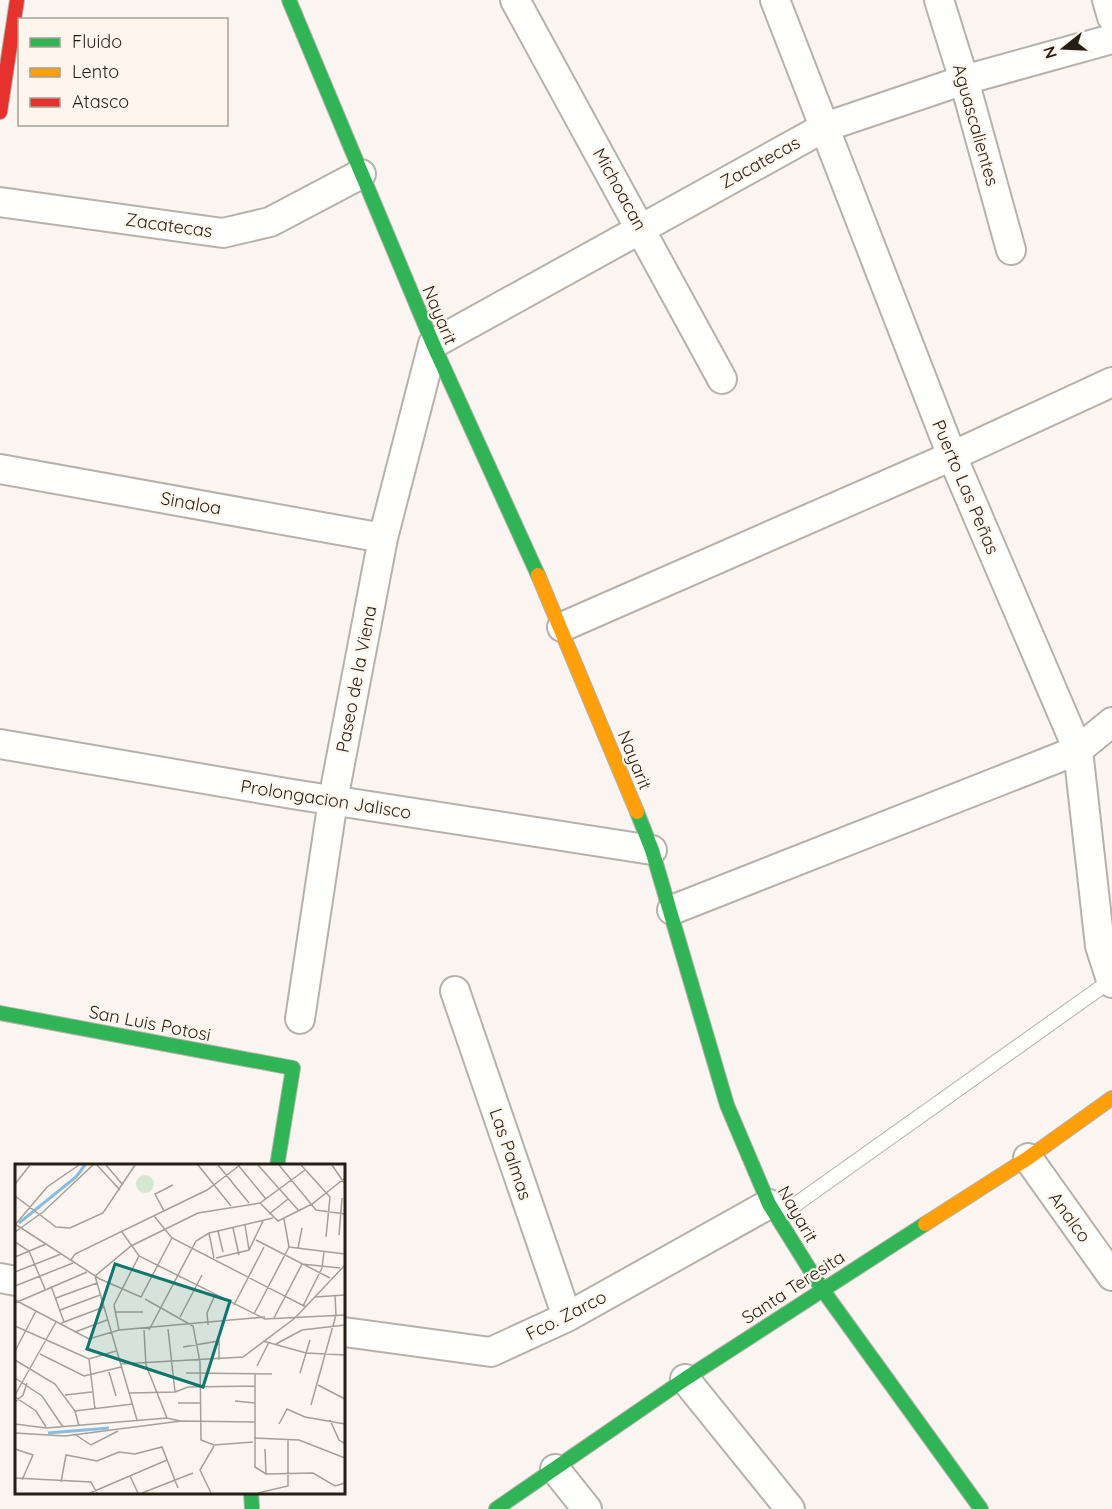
<svg xmlns="http://www.w3.org/2000/svg" width="1112" height="1509" viewBox="0 0 1112 1509" font-family="Quicksand,sans-serif">
	<style>
		.lines { fill: none; stroke-linecap: round; stroke-linejoin: round }
		.lane-casing { stroke: #b7b1ab; stroke-width: 16 }
		.street-casing { stroke: #b7b1ab; stroke-width: 32 }
		.fast-casing { stroke: #b7b1ab; stroke-width: 16 }
		.slow-casing { stroke: #b7b1ab; stroke-width: 16 }
		.jam-casing { stroke: #b7b1ab; stroke-width: 16 }
		.lane { stroke: #fefefd; stroke-width: 14 }
		.street { stroke: #fefefd; stroke-width: 28 }
		.fast { stroke: #30b455; stroke-width: 14 }
		.slow { stroke: #ff9f0a; stroke-width: 14 }
		.jam { stroke: #e5322d; stroke-width: 14 }
		.labels { text-anchor: middle; dominant-baseline: central; stroke-width: 4.5; stroke-linejoin: round; paint-order: stroke }
		.street-label { font-size: 18px; fill: #251e15; stroke: #fef6ec }
		.inset-river { fill: none; stroke: #88bce0; stroke-width: 3 }
		.inset-road { fill: none; stroke: #a59f98; stroke-width: 1.5 }
		.view { fill: #0f766e; fill-opacity: 0.15; stroke: #0f766e; stroke-width: 3 }
		.inset-edge { fill: none; stroke: #251e15; stroke-width: 3 }
	</style>
	<rect width="100%" height="100%" fill="#faf5f0"/>
	<g class="lines">
		<defs>
			<path id="lane" d="M 778,1217 L 1110,981"/>
			<path id="street" d="M 515,0 L 722,379
				M 775,0 L 952,456 L 1078,750 L 1100,946 L 1112,983
				M 939,0 L 964,80 L 1011,250
				M 1107,0 L 1112,17
				M 0,202 L 223,233 L 270,222 L 361,174
				M 0,469 L 383,538
				M 562,627 L 952,456 L 1112,382
				M 0,744 L 292,794 L 652,850
				M 672,910 L 1078,750 L 1112,722
				M 455,991 L 567,1317
				M 300,1019 L 333,800 L 383,538 L 433,344 L 825,127 L 964,80 L 1112,39
				M 1028,1158 L 1112,1276
				M 0,1278 L 16,1281
				M 344,1332 L 491,1352 L 567,1317 L 769,1204
				M 685,1379 L 790,1509
				M 555,1469 L 587,1509"/>
			<path id="fast" d="M 289,0 L 433,344 L 538,575
				M 637,812 L 652,850 L 727,1105 L 769,1204 L 822,1289 L 981,1509
				M 0,1013 L 293,1068 L 277,1166
				M 251,1492 L 252,1509
				M 496,1509 L 685,1379 L 925,1224"/>
			<path id="slow" d="M 538,575 L 637,812
				M 925,1224 L 1028,1158 L 1112,1098"/>
			<path id="jam" d="M 0,112 L 17,0"/>
		</defs>
		<!-- lane casing -->
		<use href="#lane" class="lane-casing"/>
		<!-- street casing -->
		<use href="#street" class="street-casing"/>
		<!-- fast casing -->
		<use href="#fast" class="fast-casing"/>
		<!-- slow casing -->
		<use href="#slow" class="slow-casing"/>
		<!-- jam casing -->
		<use href="#jam" class="jam-casing"/>
		<!-- lane -->
		<use href="#lane" class="lane"/>
		<!-- street -->
		<use href="#street" class="street"/>
		<!-- fast -->
		<use href="#fast" class="fast"/>
		<!-- slow -->
		<use href="#slow" class="slow"/>
		<!-- jam -->
		<use href="#jam" class="jam"/>
	</g>
	<g class="labels">
		<!-- street labels -->
		<g class="street-label">
			<text transform="translate(976 125) rotate(74)">Aguascalientes</text>
			<text transform="translate(760 162) rotate(-29)">Zacatecas</text>
			<text transform="translate(620 189) rotate(61)">Michoacan</text>
			<text transform="translate(169 225) rotate(8)">Zacatecas</text>
			<text transform="translate(440 315) rotate(67)">Nayarit</text>
			<text transform="translate(966 487) rotate(67)">Puerto Las Peñas</text>
			<text transform="translate(191 503) rotate(10)">Sinaloa</text>
			<text transform="translate(356 679) rotate(-79)">Paseo de la Viena</text>
			<text transform="translate(635 760) rotate(68)">Nayarit</text>
			<text transform="translate(326 799) rotate(9)">Prolongacion Jalisco</text>
			<text transform="translate(150 1023) rotate(11)">San Luis Potosi</text>
			<text transform="translate(511 1154) rotate(71)">Las Palmas</text>
			<text transform="translate(798 1214) rotate(60)">Nayarit</text>
			<text transform="translate(1070 1217) rotate(54)">Analco</text>
			<text transform="translate(793 1287) rotate(-33)">Santa Teresita</text>
			<text transform="translate(566 1315) rotate(-27)">Fco. Zarco</text>
		</g>
	</g>
	<!-- overview -->
	<g transform="translate(15 1164)">
		<rect width="330" height="330" fill="#faf5f0"/>
		<path d="M121 20a9 9 0 1 1 18 0a9 9 0 1 1-18 0Z" fill="#d4e8d1"/>
		<path class="inset-river" d="M 4,59 L 61,13 L 70,1M 33,269 L 94,264"/>
		<path class="inset-road" d="M 82,1 L 105,26M 91,1 L 108,21M 183,1 L 216,42M 203,1 L 234,39M 223,1 L 251,35M 243,1 L 284,47M 264,1 L 301,46 L 330,50M 286,1 L 315,33 L 311,73M 317,1 L 330,20M 0,20 L 15,1M 0,32 L 41,63 L 55,64 L 88,49 L 120,1M 245,39 L 263,57 L 297,40 L 330,14M 149,47 L 140,30 L 158,21M 254,50 L 273,35M 139,52 L 157,74 L 291,143M 0,60 L 85,115 L 126,133 L 157,74M 0,61 L 32,23 L 64,1M 230,61 L 234,86M 218,64 L 224,91M 203,67 L 208,88M 0,68 L 28,48 L 78,1M 107,68 L 124,92 L 250,155 L 330,151M 194,69 L 199,94M 324,71 L 327,34M 241,76 L 315,114M 0,78 L 14,87 L 30,125M 274,83 L 330,90M 283,84 L 287,64M 0,93 L 31,80M 201,94 L 234,86 L 248,57M 56,96 L 60,90 L 192,26 L 225,1M 0,108 L 46,90M 80,112 L 116,82 L 183,49 L 245,39 L 290,6M 80,112 L 122,256M 0,122 L 58,99M 36,122 L 49,158 L 45,160M 300,133 L 330,131M 41,134 L 82,119M 130,135 L 178,162 L 185,198 L 186,276 L 199,281 L 238,278M 0,136 L 74,175 L 104,166 L 250,153M 0,139 L 72,108M 219,141 L 249,83M 288,142 L 307,104 L 309,88M 45,146 L 85,131M 100,148 L 128,148M 239,150 L 274,83 L 269,55M 165,153 L 187,111M 259,154 L 287,100 L 325,104M 49,158 L 89,143M 193,161 L 192,149 L 200,131M 0,162 L 74,195 L 101,187M 104,166 L 99,141 L 124,92M 129,166 L 131,201 L 152,254M 134,166 L 181,77 L 194,69 L 258,54M 60,168 L 92,156M 248,177 L 291,189 L 330,191M 261,180 L 287,166 L 330,161M 168,183 L 204,177 L 204,196M 0,187 L 21,147M 25,190 L 69,212 L 106,203M 74,195 L 80,245M 0,196 L 40,220 L 60,247 L 64,262M 105,200 L 228,193 L 280,154 L 330,101M 242,202 L 254,178M 94,208 L 101,232M 171,209 L 257,210M 285,209 L 295,176M 240,210 L 240,303 L 251,310 L 298,309 L 320,322 L 330,319M 0,214 L 27,232 L 48,263M 330,214 L 330,188M 303,221 L 330,235M 160,228 L 173,223 L 240,222M 114,229 L 160,228 L 153,165M 0,231 L 41,158M 50,231 L 77,228M 0,233 L 21,247 L 31,263M 220,237 L 240,239M 0,238 L 8,231 L 12,219M 163,239 L 185,239M 296,241 L 321,151 L 320,131M 60,247 L 118,240M 315,256 L 324,276 L 330,280M 0,260 L 31,264 L 152,254 L 165,257M 264,260 L 272,245 L 290,253 L 330,260M 0,269 L 50,272 L 166,257 L 239,258M 61,271 L 76,281 L 103,267M 239,274 L 284,276 L 330,294M 0,285 L 18,291 L 7,316M 250,285 L 251,310M 115,312 L 123,329M 0,314 L 76,318 L 82,329M 46,318 L 51,291 L 82,297 L 104,288 L 120,290 L 147,283 L 163,324M 75,329 L 152,296M 127,329 L 178,309M 196,329 L 185,306 L 199,282M 243,329 L 273,322 L 273,275"/>
		<path class="view" d="M 100,100 L 215,137 L 188,223 L 72,185 Z"/>
		<rect width="330" height="330" class="inset-edge"/>
	</g>
	<!-- legend -->
	<rect x="18" y="18" width="210" height="108" fill="#fef6ec" stroke="#a7a096" stroke-width="1.5"/>
	<rect x="30" y="38" width="30" height="9" fill="#30b455" stroke="#a7a096" stroke-width="1.5"/>
	<text x="72" y="48" font-size="18" fill="#251e15">Fluido</text>
	<rect x="30" y="68" width="30" height="9" fill="#ff9f0a" stroke="#a7a096" stroke-width="1.5"/>
	<text x="72" y="78" font-size="18" fill="#251e15">Lento</text>
	<rect x="30" y="98" width="30" height="9" fill="#e5322d" stroke="#a7a096" stroke-width="1.5"/>
	<text x="72" y="108" font-size="18" fill="#251e15">Atasco</text>
	<!-- north arrow -->
	<g transform="translate(1064 48) rotate(252)" stroke="#fef6ec" stroke-width="4.5" paint-order="stroke">
	<path d="M0-4.5L10 22L0 15L-10 22Z" fill="#251e15"/>
	<text y="-9" font-size="16" font-weight="bold" text-anchor="middle" fill="#251e15">N</text>
	</g>
</svg>
